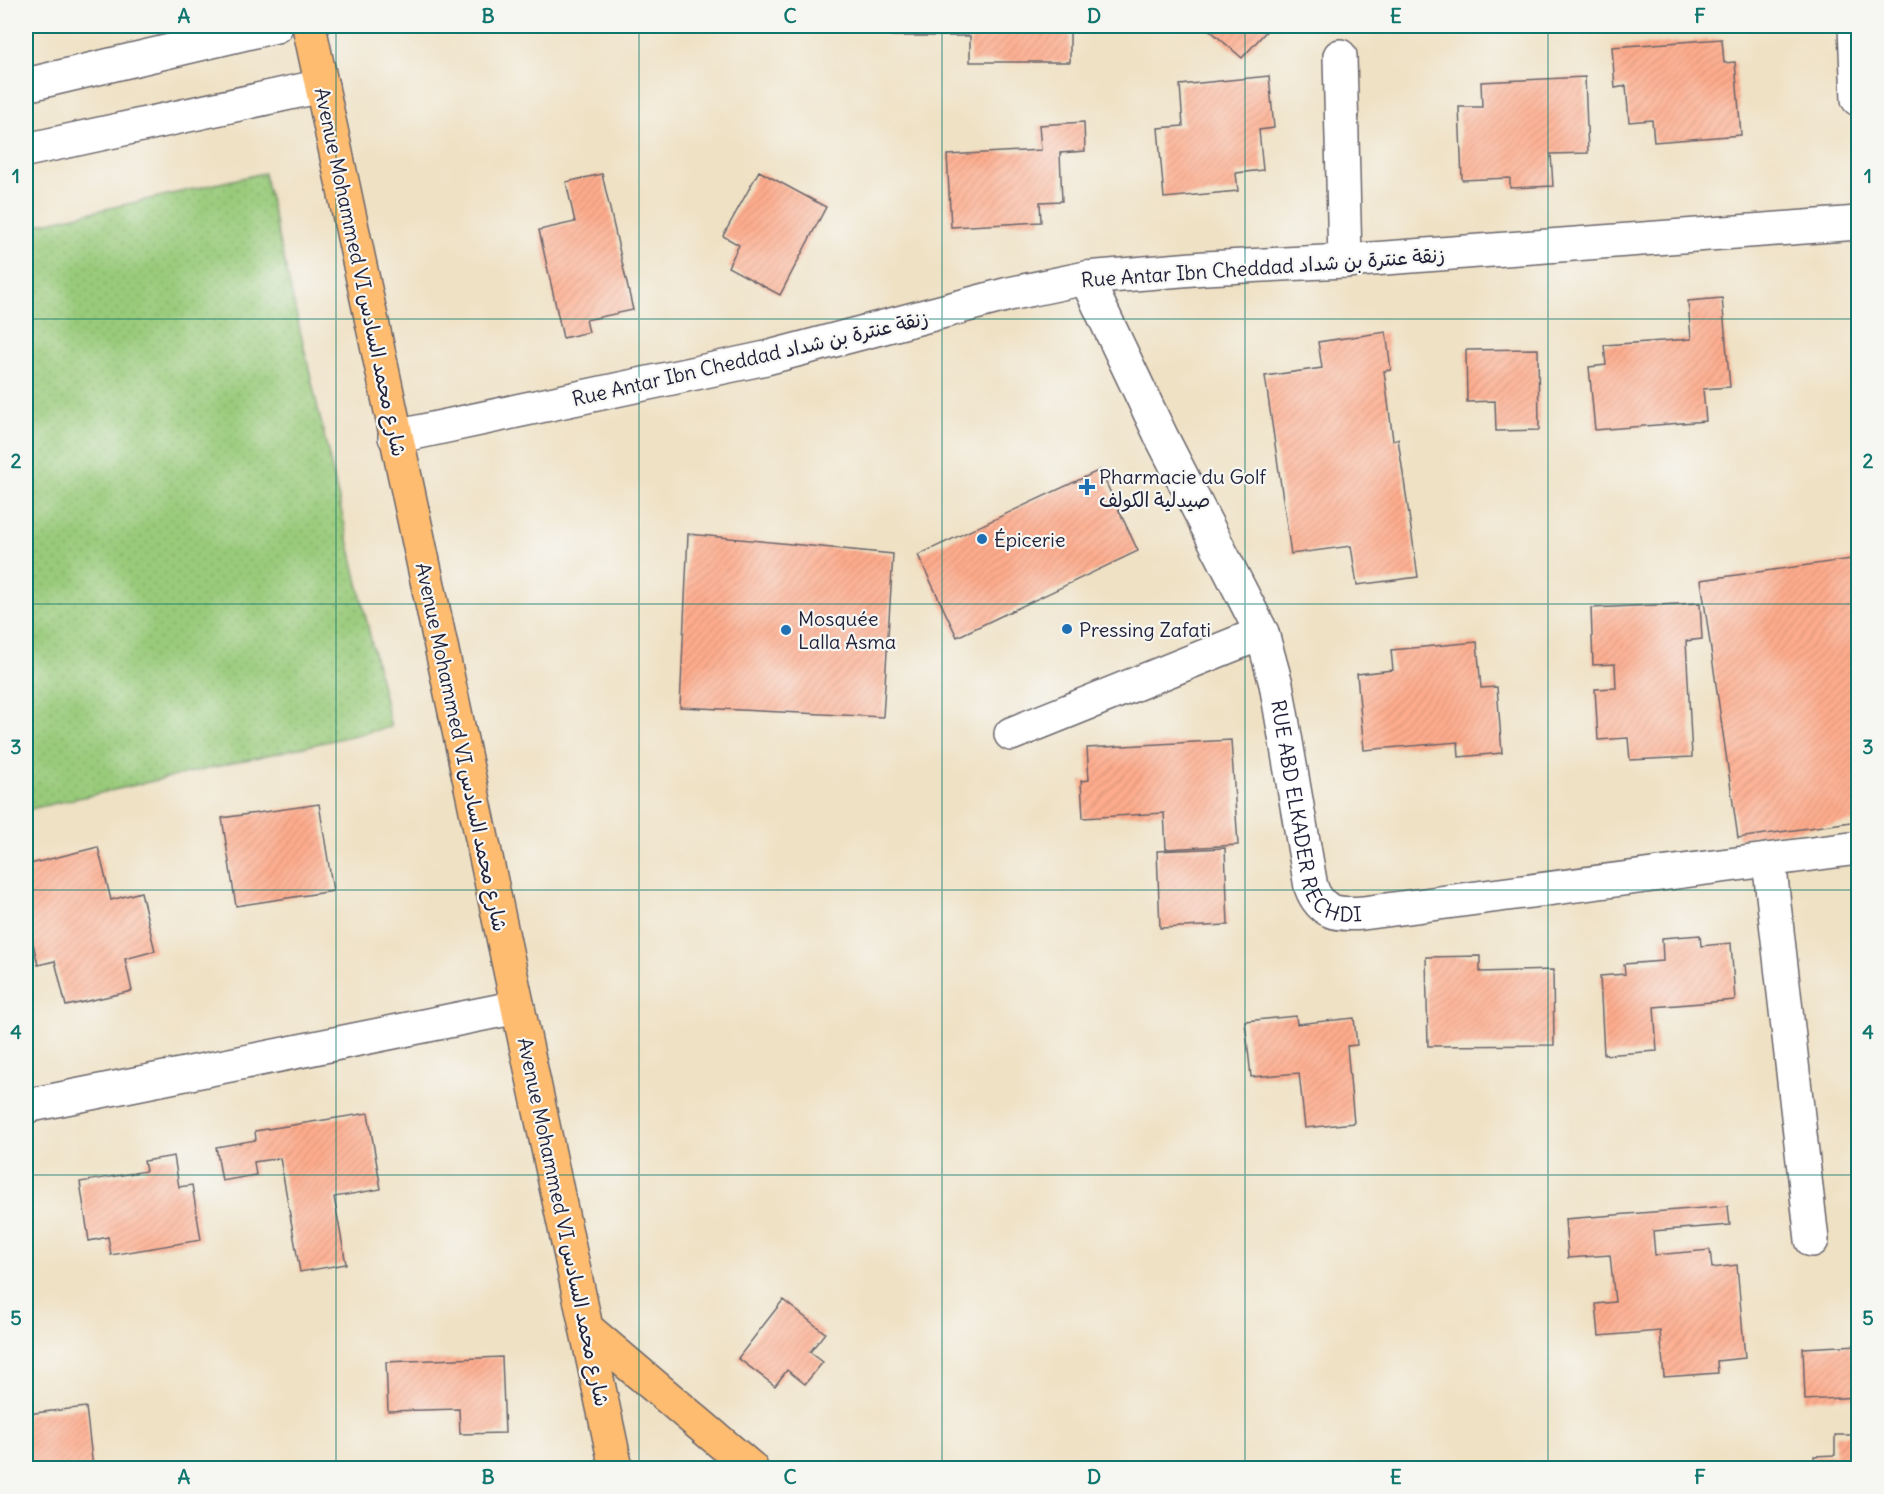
<svg xmlns="http://www.w3.org/2000/svg" width="1884" height="1494" viewBox="0 0 1884 1494" font-family="Delius,'Playpen Sans Arabic',sans-serif">
	<style>
		.grass { fill: url(#grass-dots); stroke: #5d765a; stroke-width: 1.5 }
		.building { fill: url(#building-hatch) }
		.lines { fill: none; stroke-linecap: round; stroke-linejoin: round }
		.minor-casing { stroke: #6a656b; stroke-width: 36 }
		.major-casing { stroke: #6a656b; stroke-width: 36 }
		.minor { stroke: #fff; stroke-width: 33 }
		.major { stroke: #fdbc70; stroke-width: 33 }
		.grid { fill: none; stroke: #0f766e; stroke-width: 1.5; stroke-opacity: 0.55 }
		.poi-dot { fill: #1f6fb2; stroke: #f6f6f2; stroke-width: 2 }
		.labels { text-anchor: middle; dominant-baseline: central; stroke-width: 4.5; stroke-linejoin: round; paint-order: stroke }
		.street-label { font-size: 20px; fill: #22223b; stroke: #f6f6f2 }
		.poi-label { font-size: 20px; fill: #22223b; stroke: #f6f6f2; text-anchor: start }
		.neatline { fill: none; stroke: #0f766e; stroke-width: 2 }
		.grid-label { font-size: 20px; text-anchor: middle; font-weight: bold; fill: #0f766e }
	</style>
	<defs>
		<pattern id="grass-dots" width="8" height="8" patternUnits="userSpaceOnUse" patternTransform="scale(1.5)"><rect width="8" height="8" fill="#98ca79"/><path d="M2 2h.1M6 6h.1" fill="none" stroke="#83ad6a" stroke-width="1.8" stroke-linecap="round"/></pattern>
		<pattern id="building-hatch" width="6" height="6" patternUnits="userSpaceOnUse" patternTransform="scale(1.5)"><rect width="6" height="6" fill="#feac8c"/><path d="M-1 1l2-2M0 6l6-6M5 7l2-2" fill="none" stroke="#d9947a"/></pattern>
	</defs>
	<rect width="100%" height="100%" fill="#f6f6f2"/>
	<filter id="ink" filterUnits="userSpaceOnUse"><feTurbulence type="fractalNoise" baseFrequency=".0167" numOctaves="2"/><feDisplacementMap in="SourceGraphic" scale="12" xChannelSelector="R" yChannelSelector="G"/><feConvolveMatrix kernelMatrix="1 2 1 2 8 2 1 2 1" color-interpolation-filters="sRGB"/></filter>
	<filter id="wash" filterUnits="userSpaceOnUse"><feTurbulence type="fractalNoise" baseFrequency=".008" numOctaves="4" result="noise"/><feDisplacementMap in="SourceGraphic" scale="24" xChannelSelector="R" yChannelSelector="G"/><feGaussianBlur stdDeviation="1.35" result="paint"/><feColorMatrix in="noise" values="0 0 0 0 0 0 0 0 0 0 0 0 0 0 0 0 0 1.4 0 .05"/><feComposite in="paint" operator="in"/></filter>
	<g filter="url(#wash)">
		<rect width="100%" height="100%" fill="#efe1c4"/>
		<!-- grass -->
		<path class="grass" d="M 264,173 L 391,727 L 26,810 L 26,227 Z"/>
		<g id="blocks">
			<!-- building -->
			<path class="building" d="M 891,26 L 1070,26 L 1070,62 L 970,62 L 970,36 L 891,36 Z
				M 1205,26 L 1271,26 L 1242,58 Z
				M 1722,39 L 1724,63 L 1735,62 L 1741,135 L 1654,142 L 1652,120 L 1629,122 L 1626,86 L 1615,88 L 1612,47 Z
				M 1269,76 L 1274,128 L 1259,130 L 1263,170 L 1236,173 L 1238,191 L 1164,198 L 1158,128 L 1183,126 L 1180,85 Z
				M 1585,77 L 1588,153 L 1551,154 L 1553,186 L 1510,188 L 1510,178 L 1462,180 L 1459,107 L 1482,107 L 1481,82 Z
				M 1084,122 L 1085,151 L 1060,153 L 1062,201 L 1040,202 L 1041,222 L 951,227 L 947,155 L 1041,150 L 1039,125 Z
				M 759,171 L 826,207 L 780,295 L 728,267 L 739,245 L 723,236 Z
				M 602,174 L 633,310 L 586,320 L 589,332 L 563,338 L 539,230 L 575,222 L 566,182 Z
				M 1722,298 L 1730,387 L 1703,389 L 1706,421 L 1595,430 L 1589,367 L 1606,365 L 1604,345 L 1691,339 L 1688,301 Z
				M 1386,332 L 1391,370 L 1384,371 L 1393,440 L 1398,439 L 1418,577 L 1357,585 L 1351,546 L 1291,554 L 1265,376 L 1322,368 L 1318,342 Z
				M 1538,349 L 1539,430 L 1496,431 L 1495,401 L 1467,402 L 1466,350 Z
				M 1100,470 L 1138,551 L 957,637 L 918,555 Z
				M 688,534 L 893,554 L 883,717 L 680,707 Z
				M 1858,558 L 1858,821 L 1738,838 L 1701,580 Z
				M 1700,603 L 1702,639 L 1686,641 L 1692,757 L 1630,760 L 1628,738 L 1598,740 L 1595,689 L 1616,688 L 1615,664 L 1593,665 L 1591,608 Z
				M 1477,642 L 1481,688 L 1497,687 L 1502,753 L 1459,757 L 1458,742 L 1364,750 L 1357,674 L 1393,670 L 1391,650 Z
				M 1231,740 L 1238,845 L 1166,849 L 1164,813 L 1083,818 L 1081,781 L 1089,780 L 1087,748 Z
				M 319,804 L 333,891 L 236,906 L 222,818 Z
				M 98,847 L 111,900 L 141,892 L 155,951 L 125,959 L 132,991 L 66,1006 L 55,961 L 38,965 L 26,913 L 26,865 Z
				M 1225,848 L 1228,925 L 1160,928 L 1157,851 Z
				M 1700,935 L 1701,946 L 1731,943 L 1735,1000 L 1654,1007 L 1657,1051 L 1604,1055 L 1600,976 L 1625,974 L 1624,964 L 1663,961 L 1662,938 Z
				M 1480,956 L 1480,972 L 1553,970 L 1554,1045 L 1428,1046 L 1426,957 Z
				M 1296,1016 L 1297,1024 L 1354,1018 L 1357,1045 L 1347,1046 L 1354,1123 L 1305,1128 L 1299,1073 L 1251,1077 L 1245,1021 Z
				M 368,1113 L 381,1189 L 334,1197 L 346,1264 L 300,1272 L 280,1158 L 254,1162 L 256,1175 L 222,1181 L 216,1147 L 256,1140 L 255,1131 Z
				M 174,1156 L 179,1187 L 192,1185 L 201,1240 L 111,1255 L 108,1237 L 89,1241 L 80,1182 L 146,1171 L 144,1161 Z
				M 1728,1206 L 1730,1225 L 1653,1231 L 1655,1255 L 1710,1250 L 1712,1268 L 1737,1265 L 1745,1358 L 1717,1361 L 1718,1373 L 1664,1377 L 1660,1331 L 1599,1336 L 1596,1304 L 1615,1302 L 1610,1255 L 1568,1258 L 1565,1219 Z
				M 783,1300 L 825,1333 L 810,1352 L 823,1362 L 805,1384 L 787,1370 L 775,1386 L 738,1358 Z
				M 1858,1345 L 1858,1397 L 1805,1400 L 1803,1348 Z
				M 502,1357 L 505,1433 L 460,1434 L 459,1409 L 388,1411 L 386,1362 Z
				M 86,1407 L 93,1468 L 26,1468 L 26,1414 Z
				M 1835,1435 L 1858,1435 L 1858,1468 L 1814,1468 L 1814,1456 L 1835,1455 Z"/>
		</g>
	</g>
	<g filter="url(#ink)">
		<use href="#blocks" fill-opacity="0" stroke="#6a656b" stroke-width="1.5"/>
		<g class="lines">
			<defs>
				<g id="minor">
					<path d="M 1855,26 L 1858,99"/>
					<path d="M 1340,56 L 1345,261"/>
					<path d="M 26,85 L 276,26"/>
					<path d="M 26,150 L 322,86"/>
					<path id="s1" d="M 1086,278 L 1161,436 L 1262,633 L 1276,684 L 1311,887 C 1321,914 1338,915 1363,913 L 1858,848"/>
					<path d="M 395,437 L 766,358 L 1009,294 L 1086,278 L 1205,268 L 1345,261 L 1858,223"/>
					<path d="M 1011,734 L 1262,633"/>
					<path d="M 1769,860 L 1812,1240"/>
					<path d="M 26,1106 L 518,1007"/>
				</g>
				<path id="major" d="M 309,26 L 616,1468
					M 586,1328 L 751,1468"/>
			</defs>
			<!-- minor casing -->
			<use href="#minor" class="minor-casing"/>
			<!-- major casing -->
			<use href="#major" class="major-casing"/>
			<!-- minor -->
			<use href="#minor" class="minor"/>
			<!-- major -->
			<use href="#major" class="major"/>
		</g>
	</g>
	<!-- grid -->
	<path class="grid" d="M 336,26 L 336,1468M 639,26 L 639,1468M 942,26 L 942,1468M 1245,26 L 1245,1468M 1548,26 L 1548,1468M 26,319 L 1858,319M 26,604 L 1858,604M 26,890 L 1858,890M 26,1175 L 1858,1175"/>
	<!-- markers -->
	<g class="poi-dot">
		<path d="M1084 478h6v6h6v6h-6v6h-6v-6h-6v-6h6z"/>
		<circle cx="982" cy="539" r="6"/>
		<circle cx="1067" cy="629" r="6"/>
		<circle cx="786" cy="630" r="6"/>
	</g>
	<g class="labels">
		<!-- street labels -->
		<g class="street-label">
			<text transform="translate(1263 267) rotate(-4)">Rue Antar Ibn Cheddad زنقة عنترة بن شداد</text>
			<text transform="translate(361 272) rotate(78)">Avenue Mohammed VI شارع محمد السادس</text>
			<text transform="translate(750 358) rotate(-13)">Rue Antar Ibn Cheddad زنقة عنترة بن شداد</text>
			<text transform="translate(462 747) rotate(78)">Avenue Mohammed VI شارع محمد السادس</text>
			<text stroke="none"><textPath href="#s1" startOffset="592">RUE ABD ELKADER RECHDI</textPath></text>
			<text transform="translate(564 1222) rotate(78)">Avenue Mohammed VI شارع محمد السادس</text>
		</g>
		<!-- poi labels -->
		<g class="poi-label">
			<text x="1099" y="476">Pharmacie du Golf<tspan x="1099" dy="23">صيدلية الكولف</tspan></text>
			<text x="994" y="539">Épicerie</text>
			<text x="798" y="618">Mosquée<tspan x="798" dy="23">Lalla Asma</tspan></text>
			<text x="1079" y="629">Pressing Zafati</text>
		</g>
	</g>
	<!-- margin -->
	<rect width="1884" height="1494" fill="none" stroke="#f6f6f2" stroke-width="66"/>
	<rect x="33" y="33" width="1818" height="1428" class="neatline"/>
	<g class="grid-label">
		<text x="184" y="23">A</text>
		<text x="488" y="23">B</text>
		<text x="790" y="23">C</text>
		<text x="1094" y="23">D</text>
		<text x="1396" y="23">E</text>
		<text x="1700" y="23">F</text>
		<text x="16" y="183">1</text>
		<text x="1868" y="183">1</text>
		<text x="16" y="468">2</text>
		<text x="1868" y="468">2</text>
		<text x="16" y="754">3</text>
		<text x="1868" y="754">3</text>
		<text x="16" y="1039">4</text>
		<text x="1868" y="1039">4</text>
		<text x="16" y="1325">5</text>
		<text x="1868" y="1325">5</text>
		<text x="184" y="1484">A</text>
		<text x="488" y="1484">B</text>
		<text x="790" y="1484">C</text>
		<text x="1094" y="1484">D</text>
		<text x="1396" y="1484">E</text>
		<text x="1700" y="1484">F</text>
	</g>
</svg>
